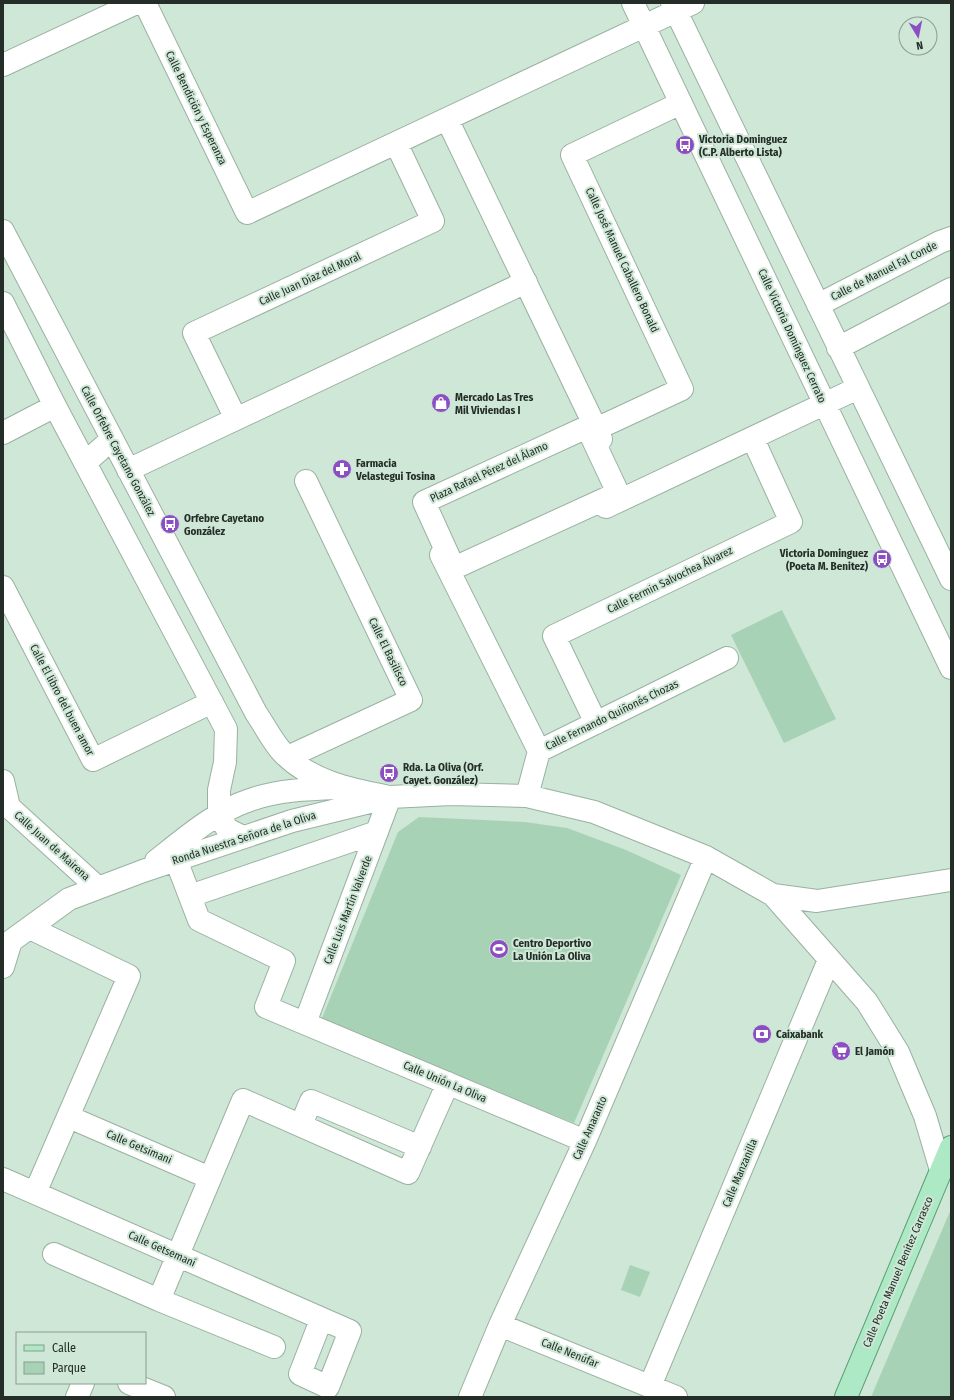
<svg xmlns="http://www.w3.org/2000/svg" width="954" height="1400" viewBox="0 0 954 1400" font-family="'Fira Sans Condensed',sans-serif">
	<style>
		.green { fill: #a8d2b6 }
		.lines { fill: none; stroke-linecap: round; stroke-linejoin: round }
		.minor-casing { stroke: #9ab1a1; stroke-width: 24 }
		.major-casing { stroke: #5a9d75; stroke-width: 24 }
		.minor { stroke: #fff; stroke-width: 22 }
		.major { stroke: #ade9c5; stroke-width: 22 }
		.labels { text-anchor: middle; dominant-baseline: central; stroke-width: 4; stroke-linejoin: round; paint-order: stroke }
		.street-label { font-size: 11px; fill: #242d27; stroke: #cee7d6 }
		.poi-label { font-size: 11px; font-weight: bold; fill: #242d27; stroke: #cee7d6; text-anchor: start }
	</style>
	<rect width="100%" height="100%" fill="#cee7d6"/>
	<!-- green -->
	<path class="green" d="M 782,610 L 836,719 L 784,743 L 731,635 Z
		M 419,817 L 525,822 L 567,828 L 626,850 L 681,875 L 574,1123 L 320,1023 L 398,832 Z
		M 951,1209 L 951,1397 L 871,1397 Z
		M 630,1265 L 650,1272 L 640,1297 L 621,1290 Z"/>
	<g class="lines">
		<defs>
			<path id="minor" d="M 145,3 L 247,213 L 693,3
				M 633,3 L 951,668
				M 672,3 L 951,579
				M 3,65 L 136,3
				M 447,119 L 601,439
				M 3,231 L 256,713 C 265,726 273,743 284,754 C 311,781 349,789 385,796
				M 3,303 L 55,406 L 226,729 L 225,762 L 219,790 L 219,815 L 227,829 L 243,837
				M 818,305 L 940,242 L 951,238
				M 838,348 L 951,289
				M 236,419 L 194,333 L 433,221 L 396,143
				M 587,427 L 618,493 L 454,568 L 424,502 Z
				M 596,429 L 682,389 L 572,155 L 681,103
				M 3,433 L 55,406
				M 85,463 L 112,439
				M 128,470 L 526,282
				M 606,507 L 858,388
				M 441,555 L 539,751
				M 3,587 L 93,760 L 212,702
				M 596,723 L 554,636 L 791,522 L 753,439
				M 288,757 L 411,700 L 306,481
				M 3,781 L 9,807 L 97,887
				M 527,796 L 539,751 L 727,658
				M 176,860 L 199,920 L 284,961 L 266,1007 L 585,1141
				M 156,861 C 184,839 216,811 250,800 C 278,790 309,789 338,788
				M 773,895 L 817,901 L 951,880
				M 190,896 L 377,832
				M 30,928 L 129,976 L 35,1193
				M 3,967 L 11,941 L 69,899 L 143,871 L 292,821 L 390,797 L 451,794 L 527,796 L 594,812 L 706,857 L 773,895 L 867,1002 L 898,1052 L 925,1116 L 941,1170
				M 305,1023 L 390,797
				M 69,1117 L 210,1178
				M 301,1125 L 311,1101 L 420,1147
				M 3,1179 L 350,1331 L 328,1387 L 300,1374 L 321,1320
				M 54,1254 L 159,1300 L 274,1347
				M 159,1300 L 243,1100 L 408,1173 L 448,1083
				M 500,1325 L 676,1397
				M 129,1383 L 164,1397
				M 650,1386 L 829,960
				M 77,1397 L 83,1383
				M 470,1397 L 500,1325 L 585,1141 L 706,857"/>
			<path id="major" d="M 846,1397 L 951,1147"/>
		</defs>
		<!-- minor casing -->
		<use href="#minor" class="minor-casing"/>
		<!-- major casing -->
		<use href="#major" class="major-casing"/>
		<!-- minor -->
		<use href="#minor" class="minor"/>
		<!-- major -->
		<use href="#major" class="major"/>
	</g>
	<!-- icons -->
	<defs>
		<symbol id="bus-disc" viewBox="-11 -11 22 22"><circle r="9.5" fill="#8d4ec4" stroke="#cee7d6"/><path d="M-5-6H5V4H4V6H2V4H-2V6H-4V4H-5ZM-3.5-4V0h7V-4ZM-3.5 1.2v1.5H-2V1.2ZM2 1.2v1.5H3.5V1.2Z" fill="#fff"/></symbol>
		<symbol id="shop-disc" viewBox="-11 -11 22 22"><circle r="9.5" fill="#8d4ec4" stroke="#cee7d6"/><path d="M-5-2.5h2.3a2.7 3.5 0 0 1 5.4 0H5L5.5 6h-11ZM-1.5-2.5h3a1.5 2.3 0 0 0-3 0Z" fill="#fff"/></symbol>
		<symbol id="pharmacy-disc" viewBox="-11 -11 22 22"><circle r="9.5" fill="#8d4ec4" stroke="#cee7d6"/><path d="M-2-6h4v4h4v4h-4v4h-4v-4h-4v-4h4Z" fill="#fff"/></symbol>
		<symbol id="stadium-disc" viewBox="-11 -11 22 22"><circle r="9.5" fill="#8d4ec4" stroke="#cee7d6"/><path d="M0-5a6.5 5 0 1 0 0 10a6.5 5 0 1 0 0-10ZM-3.5-1.8h7v3.6h-7Z" fill="#fff"/></symbol>
		<symbol id="bank-disc" viewBox="-11 -11 22 22"><circle r="9.5" fill="#8d4ec4" stroke="#cee7d6"/><path d="M-6-4H6V4H-6ZM0-2.3a2.3 2.3 0 1 0 0 4.6a2.3 2.3 0 1 0 0-4.6Z" fill="#fff"/></symbol>
		<symbol id="supermarket-disc" viewBox="-11 -11 22 22"><circle r="9.5" fill="#8d4ec4" stroke="#cee7d6"/><path d="M-6-5.5h2.5l.6 2H6L4.5 2H-2.5L-4.4-4H-6ZM-1.5 3.2a1.3 1.3 0 1 0 .1 0ZM3 3.2a1.3 1.3 0 1 0 .1 0Z" fill="#fff"/></symbol>
	</defs>
	<g fill-rule="evenodd">
		<use href="#bus-disc" x="674" y="134" width="22" height="22"/>
		<use href="#shop-disc" x="430" y="392" width="22" height="22"/>
		<use href="#pharmacy-disc" x="331" y="458" width="22" height="22"/>
		<use href="#bus-disc" x="159" y="513" width="22" height="22"/>
		<use href="#bus-disc" x="871" y="548" width="22" height="22"/>
		<use href="#bus-disc" x="378" y="762" width="22" height="22"/>
		<use href="#stadium-disc" x="488" y="938" width="22" height="22"/>
		<use href="#bank-disc" x="751" y="1023" width="22" height="22"/>
		<use href="#supermarket-disc" x="830" y="1040" width="22" height="22"/>
	</g>
	<g class="labels">
		<!-- street labels -->
		<g class="street-label">
			<text transform="translate(196 108) rotate(64)">Calle Bendición y Esperanza</text>
			<text transform="translate(622 260) rotate(65)">Calle José Manuel Caballero Bonald</text>
			<text transform="translate(884 271) rotate(-27)">Calle de Manuel Fal Conde</text>
			<text transform="translate(310 279) rotate(-25)">Calle Juan Díaz del Moral</text>
			<text transform="translate(792 336) rotate(65)">Calle Victoria Domínguez Cerrato</text>
			<text transform="translate(118 451) rotate(62)">Calle Orfebre Cayetano González</text>
			<text transform="translate(489 472) rotate(-25)">Plaza Rafael Pérez del Álamo</text>
			<text transform="translate(670 580) rotate(-26)">Calle Fermin Salvochea Álvarez</text>
			<text transform="translate(388 652) rotate(64)">Calle El Basilisco</text>
			<text transform="translate(62 700) rotate(62)">Calle El libro del buen amor</text>
			<text transform="translate(612 715) rotate(-26)">Calle Fernando Quiñonés Chozas</text>
			<text transform="translate(244 838) rotate(-18)">Ronda Nuestra Señora de la Oliva</text>
			<text transform="translate(52 846) rotate(42)">Calle Juan de Mairena</text>
			<text transform="translate(348 910) rotate(-69)">Calle Luis Martín Valverde</text>
			<text transform="translate(445 1082) rotate(23)">Calle Unión La Oliva</text>
			<text transform="translate(590 1128) rotate(-66)">Calle Amaranto</text>
			<text transform="translate(139 1147) rotate(23)">Calle Getsimani</text>
			<text transform="translate(740 1173) rotate(-67)">Calle Manzanilla</text>
			<text transform="translate(162 1249) rotate(24)">Calle Getsemaní</text>
			<text transform="translate(898 1272) rotate(-67)">Calle Poeta Manuel Benítez Carrasco</text>
			<text transform="translate(570 1353) rotate(22)">Calle Nenúfar</text>
		</g>
		<!-- poi labels -->
		<g class="poi-label">
			<text x="699" y="139">Victoria Dominguez<tspan x="699" dy="13">(C.P. Alberto Lista)</tspan></text>
			<text x="455" y="397">Mercado Las Tres<tspan x="455" dy="13">Mil Viviendas I</tspan></text>
			<text x="356" y="463">Farmacia<tspan x="356" dy="13">Velastegui Tosina</tspan></text>
			<text x="184" y="518">Orfebre Cayetano<tspan x="184" dy="13">González</tspan></text>
			<text x="868" y="553" text-anchor="end">Victoria Dominguez<tspan x="868" dy="13">(Poeta M. Benitez)</tspan></text>
			<text x="403" y="767">Rda. La Oliva (Orf.<tspan x="403" dy="13">Cayet. González)</tspan></text>
			<text x="513" y="943">Centro Deportivo<tspan x="513" dy="13">La Unión La Oliva</tspan></text>
			<text x="776" y="1034">Caixabank</text>
			<text x="855" y="1051">El Jamón</text>
		</g>
	</g>
	<!-- border -->
	<rect width="954" height="1400" fill="none" stroke="#242d27" stroke-width="8"/>
	<!-- legend -->
	<rect x="16" y="1332" width="130" height="52" fill="#cee7d6" stroke="#8a9d90"/>
	<rect x="24" y="1345" width="20" height="6" fill="#ade9c5" stroke="#8a9d90"/>
	<text x="52" y="1352" font-size="12" fill="#242d27">Calle</text>
	<rect x="24" y="1362" width="20" height="12" fill="#a8d2b6" stroke="#8a9d90"/>
	<text x="52" y="1372" font-size="12" fill="#242d27">Parque</text>
	<!-- north arrow -->
	<g transform="translate(918 36) rotate(170)"><circle r="19" fill="#cee7d6" stroke="#8a9d90"/>
	<path d="M0-3L7 15L0 10L-7 15Z" fill="#8d4ec4"/>
	<text y="-6" font-size="11" font-weight="bold" text-anchor="middle" fill="#242d27">N</text>
	</g>
</svg>
